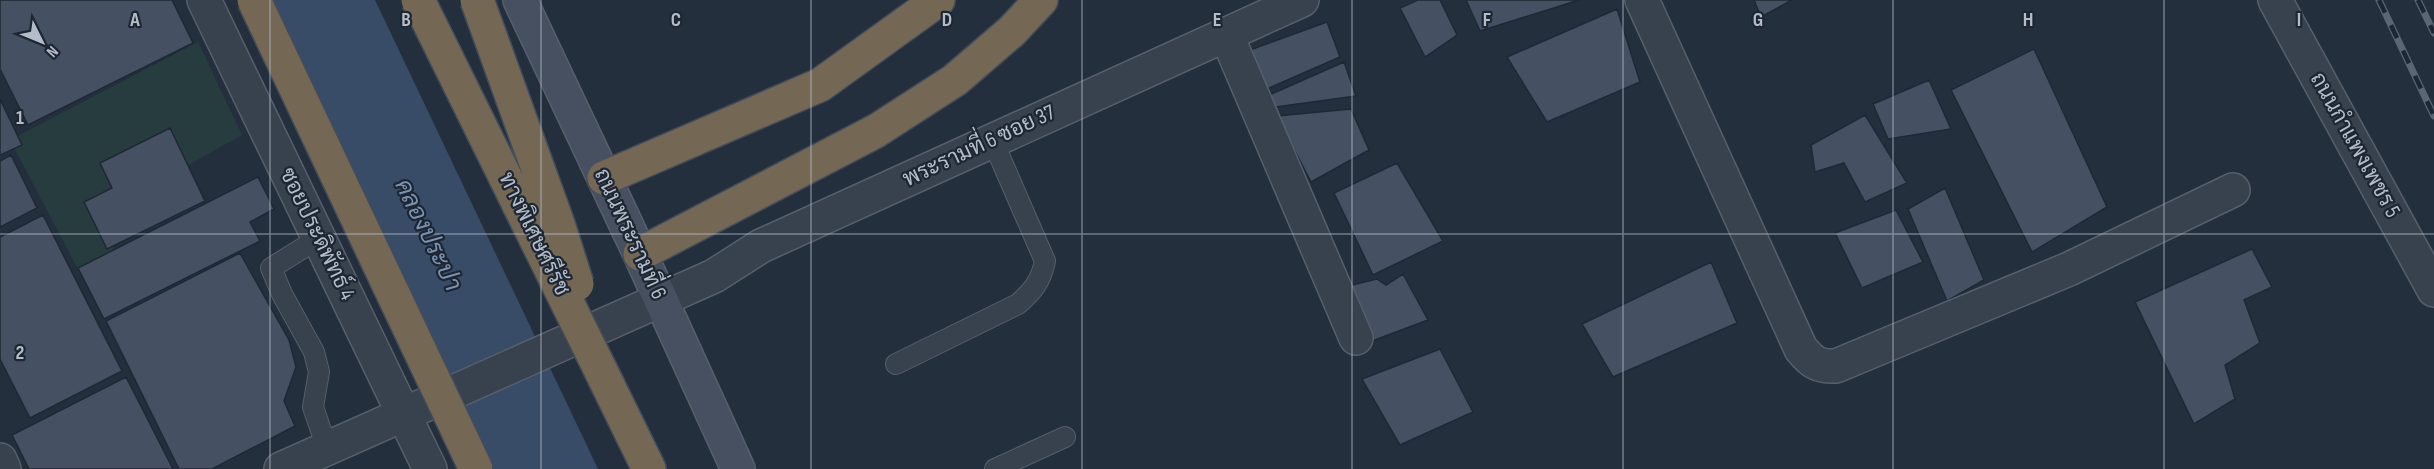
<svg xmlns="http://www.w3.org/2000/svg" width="2434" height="469" viewBox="0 0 2434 469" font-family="'Sofia Sans Condensed',Sarabun,sans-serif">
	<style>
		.green { fill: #263c3f }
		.water { fill: #394c67 }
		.building { fill: #455162; stroke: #1f2835; stroke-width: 1.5 }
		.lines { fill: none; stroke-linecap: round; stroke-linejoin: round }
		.service-casing { stroke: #565f6c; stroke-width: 22 }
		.minor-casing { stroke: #565f6c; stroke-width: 36 }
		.tertiary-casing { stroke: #565f6c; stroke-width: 36 }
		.secondary-casing { stroke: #565f6c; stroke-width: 36 }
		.motorway-casing { stroke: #434c59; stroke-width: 36 }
		.service { stroke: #38414e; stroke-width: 20 }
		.minor { stroke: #38414e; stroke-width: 33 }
		.tertiary { stroke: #38414e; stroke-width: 33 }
		.secondary { stroke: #465061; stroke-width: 33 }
		.motorway { stroke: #746855; stroke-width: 33 }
		.rail-casing { stroke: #5a6575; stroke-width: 7 }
		.rail { stroke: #1d2633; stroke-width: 4.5; stroke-dasharray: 14; stroke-linecap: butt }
		.motorway-bridge-casing { stroke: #434c59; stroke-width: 36; stroke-linecap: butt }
		.motorway-bridge { stroke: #746855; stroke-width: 33 }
		.grid { fill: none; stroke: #b4bcc9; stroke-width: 1.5; stroke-opacity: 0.55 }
		.labels { text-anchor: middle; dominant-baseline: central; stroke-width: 4.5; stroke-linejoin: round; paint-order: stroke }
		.street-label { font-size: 22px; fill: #b4bcc9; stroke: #1d2633 }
		.water-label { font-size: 24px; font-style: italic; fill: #7c92b1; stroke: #1d2633 }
		.grid-label { font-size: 20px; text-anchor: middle; font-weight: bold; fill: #b4bcc9; stroke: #1d2633; stroke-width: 4.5; stroke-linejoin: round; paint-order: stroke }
	</style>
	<rect width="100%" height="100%" fill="#242f3e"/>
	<!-- green -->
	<path class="green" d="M 198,42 L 242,135 L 99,215 L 117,256 L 80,273 L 10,140 Z"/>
	<!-- water -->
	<path class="water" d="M 270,0 L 375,0 L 598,469 L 493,469 Z"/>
	<!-- building -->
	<path class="building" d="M 0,0 L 172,0 L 193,43 L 28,125 L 0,69 Z
		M 1418,0 L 1440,0 L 1457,35 L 1425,57 L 1400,8 Z
		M 1466,0 L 1579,0 L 1480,31 Z
		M 1754,0 L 1792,0 L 1761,17 Z
		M 1617,9 L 1640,82 L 1547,122 L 1507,57 Z
		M 1327,22 L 1340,57 L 1260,92 L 1250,50 Z
		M 2034,49 L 2107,207 L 2032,252 L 1951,90 Z
		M 1344,62 L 1356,96 L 1269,108 L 1269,95 Z
		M 1929,80 L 1951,129 L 1888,139 L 1873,104 Z
		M 0,99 L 22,145 L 0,155 Z
		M 1351,109 L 1369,150 L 1311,182 L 1277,116 Z
		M 1865,115 L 1907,183 L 1865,202 L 1844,163 L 1815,172 L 1811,145 Z
		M 170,128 L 205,201 L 107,249 L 84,202 L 112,188 L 100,163 Z
		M 11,155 L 37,208 L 0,227 L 0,161 Z
		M 1397,163 L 1443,241 L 1373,275 L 1334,193 Z
		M 258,177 L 274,209 L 250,222 L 260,241 L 104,319 L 78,268 Z
		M 1945,188 L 1984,280 L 1947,301 L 1908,209 Z
		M 1896,210 L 1923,262 L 1862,288 L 1835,233 Z
		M 43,215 L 122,371 L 30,418 L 0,359 L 0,237 Z
		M 2252,249 L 2272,287 L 2244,300 L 2260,343 L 2225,365 L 2235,399 L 2194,424 L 2135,302 Z
		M 240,253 L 289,340 L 296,367 L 284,401 L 295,426 L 212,469 L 179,469 L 106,321 Z
		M 1711,262 L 1737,323 L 1613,377 L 1582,324 Z
		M 1403,274 L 1428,320 L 1372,341 L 1348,286 L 1377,279 L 1386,285 Z
		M 1440,349 L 1473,412 L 1400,445 L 1362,379 Z
		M 126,377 L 173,469 L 29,469 L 12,435 Z"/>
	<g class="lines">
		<defs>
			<path id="service" d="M 319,238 L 271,268 L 282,294 L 314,352 L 319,372 L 313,407 L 327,448
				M 896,364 L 1018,304 C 1033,291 1041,281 1045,261 L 992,139
				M 995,469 L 1065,437"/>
			<path id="minor" d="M 1642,0 L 1801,349 C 1812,362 1818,367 1836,366 L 2069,269 L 2233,190
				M 1226,34 L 1356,338
				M 0,460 L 4,469
				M 281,469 L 714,276 L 761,246 L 1302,0"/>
			<path id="tertiary" d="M 204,0 L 430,469
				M 2275,0 L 2434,290"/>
			<path id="secondary" d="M 520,0 L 640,254 L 738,469"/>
			<path id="motorway" d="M 604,178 L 820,85 L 938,0
				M 640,254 L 876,131 L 955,80 L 1012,31 L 1041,0
				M 601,371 L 649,469"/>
		</defs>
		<!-- service casing -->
		<use href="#service" class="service-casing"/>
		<!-- minor casing -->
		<use href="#minor" class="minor-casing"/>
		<!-- tertiary casing -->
		<use href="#tertiary" class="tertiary-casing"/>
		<!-- secondary casing -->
		<use href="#secondary" class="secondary-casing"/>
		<!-- motorway casing -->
		<use href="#motorway" class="motorway-casing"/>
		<!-- service -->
		<use href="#service" class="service"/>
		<!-- minor -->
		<use href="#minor" class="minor"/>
		<!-- tertiary -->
		<use href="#tertiary" class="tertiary"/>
		<!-- secondary -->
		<use href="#secondary" class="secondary"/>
		<!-- motorway -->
		<use href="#motorway" class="motorway"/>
		<defs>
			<path id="rail" d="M 2379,0 L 2434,116
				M 2418,0 L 2434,33"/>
		</defs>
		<!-- rail casing -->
		<use href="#rail" class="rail-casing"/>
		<!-- rail -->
		<use href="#rail" class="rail"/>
		<defs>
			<path id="motorway-bridge" d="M 254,0 L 476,469
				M 418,0 L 601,371
				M 477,0 L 558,224 L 577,284"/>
		</defs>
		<!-- motorway-bridge casing -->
		<use href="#motorway-bridge" class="motorway-bridge-casing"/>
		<!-- motorway-bridge -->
		<use href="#motorway-bridge" class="motorway-bridge"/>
	</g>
	<!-- grid -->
	<path class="grid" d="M 270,0 L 270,469M 541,0 L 541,469M 811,0 L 811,469M 1082,0 L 1082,469M 1352,0 L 1352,469M 1623,0 L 1623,469M 1893,0 L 1893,469M 2164,0 L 2164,469M 0,234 L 2434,234"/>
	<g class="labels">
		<!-- street labels -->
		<g class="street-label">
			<text transform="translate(2355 145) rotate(61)">ถนนกำแพงเพชร 5</text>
			<text transform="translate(979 146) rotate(-25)">พระรามที่ 6 ซอย 37</text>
			<text transform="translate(317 234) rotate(64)">ซอยประดิพัทธ์ 4</text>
			<text transform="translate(534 234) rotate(64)">ทางพิเศษศรีรัช</text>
			<text transform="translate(630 234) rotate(65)">ถนนพระรามที่ 6</text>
		</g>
		<!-- water labels -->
		<g class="water-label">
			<text transform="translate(428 235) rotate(64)">คลองประปา</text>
		</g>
	</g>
	<g class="grid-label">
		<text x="135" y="26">A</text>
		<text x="406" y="26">B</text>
		<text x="676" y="26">C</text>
		<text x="947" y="26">D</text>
		<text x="1217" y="26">E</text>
		<text x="1487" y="26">F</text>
		<text x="1758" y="26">G</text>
		<text x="2028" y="26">H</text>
		<text x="2299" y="26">I</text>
		<text x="20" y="124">1</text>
		<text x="20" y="359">2</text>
	</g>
	<!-- north arrow -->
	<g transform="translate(42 42) rotate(133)" stroke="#1d2633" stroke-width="4.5" paint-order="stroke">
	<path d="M0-4.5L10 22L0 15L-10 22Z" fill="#b4bcc9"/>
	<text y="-9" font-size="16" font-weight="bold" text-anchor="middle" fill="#b4bcc9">N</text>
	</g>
</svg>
